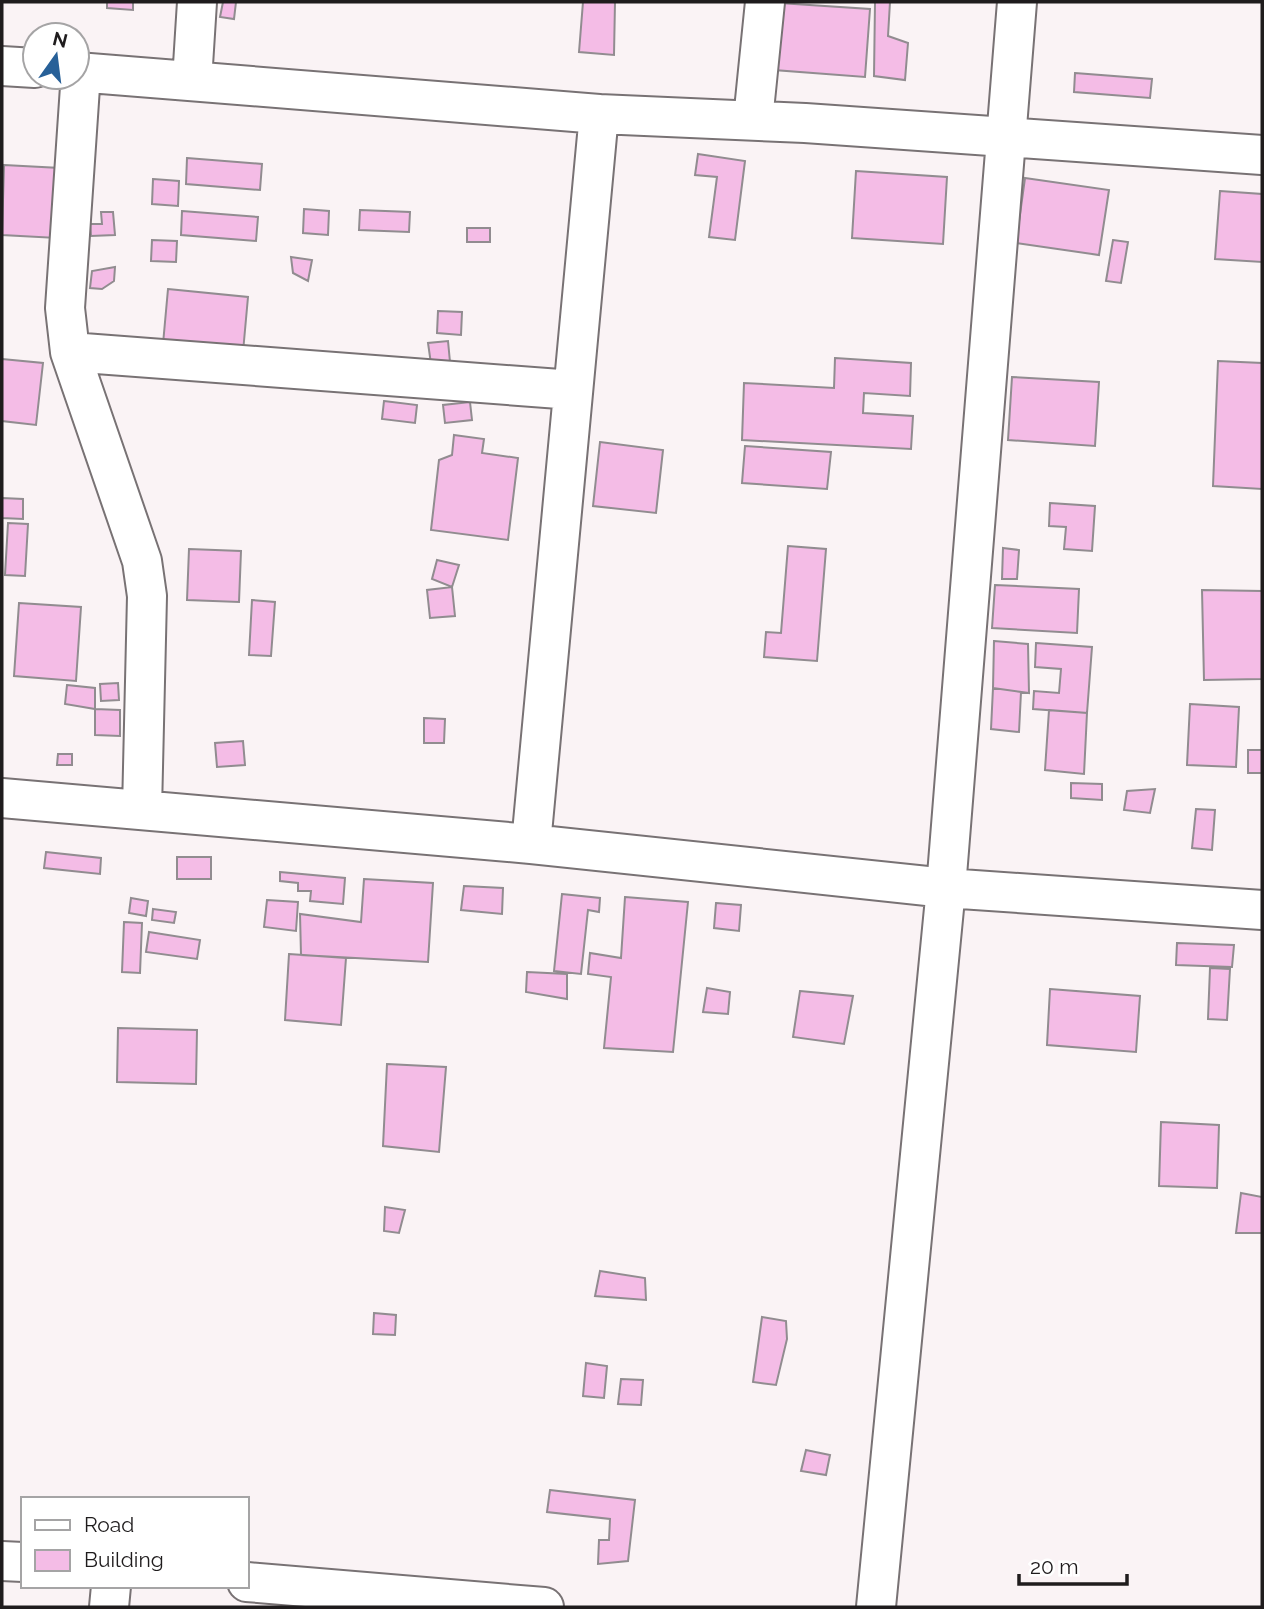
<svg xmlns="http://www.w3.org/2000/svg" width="1264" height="1609" viewBox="0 0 1264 1609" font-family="Raleway,sans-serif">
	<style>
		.building { fill: #f4bce6; stroke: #918c90; stroke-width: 2 }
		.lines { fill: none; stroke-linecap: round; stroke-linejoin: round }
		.minor-casing { stroke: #787274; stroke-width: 42 }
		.minor { stroke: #fff; stroke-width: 38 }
	</style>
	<rect width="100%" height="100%" fill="#faf3f5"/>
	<!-- building -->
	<path class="building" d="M 107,2 L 133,2 L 133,10 L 107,8 Z
		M 223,2 L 236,2 L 234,19 L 220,17 Z
		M 583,2 L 615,2 L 614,55 L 579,52 Z
		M 875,2 L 890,2 L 888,36 L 908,43 L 905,80 L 874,76 Z
		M 779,3 L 870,9 L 865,77 L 774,70 Z
		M 1075,73 L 1152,79 L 1150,98 L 1074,92 Z
		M 698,154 L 745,161 L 735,240 L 709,237 L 717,177 L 695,175 Z
		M 187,158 L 262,164 L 260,190 L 186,184 Z
		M 4,165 L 60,168 L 57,238 L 2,235 Z
		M 856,171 L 947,177 L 943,244 L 852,238 Z
		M 1025,178 L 1109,190 L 1099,255 L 1016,243 Z
		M 153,179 L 179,181 L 178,206 L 152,204 Z
		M 1220,191 L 1262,194 L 1262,262 L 1215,259 Z
		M 304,209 L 329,211 L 328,235 L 303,233 Z
		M 360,210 L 410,212 L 409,232 L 359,230 Z
		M 182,211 L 258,217 L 256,241 L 181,235 Z
		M 101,212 L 113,212 L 115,235 L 91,236 L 90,224 L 102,224 Z
		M 467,228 L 490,228 L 490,242 L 467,242 Z
		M 152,240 L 177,241 L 176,262 L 151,261 Z
		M 1113,240 L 1128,242 L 1121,283 L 1106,281 Z
		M 291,257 L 312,260 L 308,281 L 293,273 Z
		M 115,267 L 114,281 L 102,289 L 90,288 L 92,271 Z
		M 168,289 L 248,297 L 243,352 L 163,344 Z
		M 438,311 L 462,312 L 461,335 L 437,333 Z
		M 448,341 L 450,362 L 431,364 L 428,343 Z
		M 835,358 L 911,363 L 910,396 L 864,393 L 863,413 L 913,416 L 911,449 L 742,440 L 744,383 L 834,388 Z
		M 2,359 L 43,363 L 36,425 L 2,421 Z
		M 1218,361 L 1262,363 L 1262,489 L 1213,486 Z
		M 1012,377 L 1099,382 L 1095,446 L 1008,440 Z
		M 384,401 L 417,405 L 415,423 L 382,419 Z
		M 470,402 L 472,420 L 445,423 L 443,405 Z
		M 454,435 L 484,439 L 482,453 L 518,458 L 508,540 L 431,530 L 439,460 L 452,455 Z
		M 600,442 L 663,450 L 656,513 L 593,506 Z
		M 745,446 L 831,452 L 827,489 L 742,483 Z
		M 2,498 L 23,499 L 23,519 L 2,518 Z
		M 1050,503 L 1095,506 L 1092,551 L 1064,549 L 1066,527 L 1049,526 Z
		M 8,523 L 28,524 L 25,576 L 5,575 Z
		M 788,546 L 826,549 L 817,661 L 764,657 L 766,632 L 781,633 Z
		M 1003,548 L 1019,550 L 1017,579 L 1002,579 Z
		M 189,549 L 241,551 L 239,602 L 187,600 Z
		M 437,560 L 459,565 L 452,587 L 432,579 Z
		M 995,585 L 1079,589 L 1077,633 L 992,628 Z
		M 452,587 L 455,616 L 430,618 L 427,590 Z
		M 1202,590 L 1262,591 L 1262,679 L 1204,680 Z
		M 252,600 L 275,602 L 271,656 L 249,655 Z
		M 19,603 L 81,607 L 76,681 L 14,676 Z
		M 994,641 L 1028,644 L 1029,693 L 993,688 Z
		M 1036,643 L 1092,647 L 1087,713 L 1033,709 L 1034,691 L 1059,693 L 1061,669 L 1035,667 Z
		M 118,683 L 119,700 L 101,701 L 100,684 Z
		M 67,685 L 95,688 L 95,709 L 65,704 Z
		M 993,688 L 1021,692 L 1019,732 L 991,729 Z
		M 1190,704 L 1239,707 L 1236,767 L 1187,765 Z
		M 95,709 L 120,710 L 120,736 L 95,735 Z
		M 1049,710 L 1087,713 L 1084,774 L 1045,770 Z
		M 424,718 L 445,719 L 444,743 L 424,743 Z
		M 243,741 L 245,765 L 217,767 L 215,743 Z
		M 1248,750 L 1262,750 L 1262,773 L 1248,773 Z
		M 58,754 L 72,754 L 72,765 L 57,765 Z
		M 1071,783 L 1102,784 L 1102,800 L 1071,798 Z
		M 1155,789 L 1150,813 L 1124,810 L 1127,791 Z
		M 1196,809 L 1215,810 L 1212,850 L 1192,848 Z
		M 46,852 L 101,858 L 100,874 L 44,868 Z
		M 177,857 L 211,857 L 211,879 L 177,879 Z
		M 280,872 L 345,878 L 343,904 L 310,901 L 311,891 L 298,891 L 298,883 L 280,881 Z
		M 364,879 L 433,883 L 428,962 L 301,955 L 300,914 L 361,922 Z
		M 464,886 L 503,888 L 502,914 L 461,910 Z
		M 562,894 L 600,898 L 599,912 L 588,910 L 581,974 L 554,971 Z
		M 625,897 L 688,902 L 673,1052 L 604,1048 L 611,977 L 588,974 L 590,953 L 621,958 Z
		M 131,898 L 148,901 L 146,916 L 129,913 Z
		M 267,900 L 298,902 L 296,931 L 264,927 Z
		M 716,903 L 741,905 L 739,931 L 714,928 Z
		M 153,909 L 176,912 L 174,923 L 152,920 Z
		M 124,922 L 142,923 L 140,973 L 122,972 Z
		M 149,932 L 200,940 L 197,959 L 146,952 Z
		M 1177,943 L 1234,945 L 1232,967 L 1176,965 Z
		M 289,954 L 346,958 L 341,1025 L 285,1020 Z
		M 1210,968 L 1230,969 L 1227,1020 L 1208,1019 Z
		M 527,972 L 567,974 L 567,999 L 526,992 Z
		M 707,988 L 730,992 L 728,1014 L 703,1012 Z
		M 1050,989 L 1140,996 L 1136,1052 L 1047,1045 Z
		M 800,991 L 853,996 L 844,1044 L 793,1037 Z
		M 118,1028 L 197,1030 L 196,1084 L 117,1082 Z
		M 387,1064 L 446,1067 L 439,1152 L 383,1146 Z
		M 1161,1122 L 1219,1125 L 1217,1188 L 1159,1186 Z
		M 1241,1193 L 1262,1197 L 1262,1233 L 1236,1233 Z
		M 385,1207 L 405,1210 L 399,1233 L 384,1231 Z
		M 600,1271 L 645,1278 L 646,1300 L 595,1296 Z
		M 374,1313 L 396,1315 L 395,1335 L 373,1334 Z
		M 762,1317 L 786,1321 L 787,1339 L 776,1385 L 753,1382 Z
		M 586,1363 L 607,1366 L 604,1398 L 583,1396 Z
		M 621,1379 L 643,1380 L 641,1405 L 618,1404 Z
		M 806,1450 L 830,1455 L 826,1475 L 801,1471 Z
		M 550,1490 L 635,1500 L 628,1561 L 598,1564 L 599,1540 L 609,1540 L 610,1519 L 547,1512 Z"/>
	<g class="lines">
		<defs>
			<path id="minor" d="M 2,66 L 35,68
				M 77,72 L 599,114 L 805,123 L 1262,155
				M 81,72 L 65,308 L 70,352 L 142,561 L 147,596 L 142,810
				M 192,81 L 197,2
				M 753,120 L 765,2
				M 70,352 L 573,390
				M 2,798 L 531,844 L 946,888 L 1262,910
				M 531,844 L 599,114
				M 2,1561 L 23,1562
				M 247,1582 L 544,1607
				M 109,1607 L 111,1586
				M 876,1607 L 946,888 L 1017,2"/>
		</defs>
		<!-- minor casing -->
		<use href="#minor" class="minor-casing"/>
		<!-- minor -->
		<use href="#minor" class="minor"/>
	</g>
	<!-- border -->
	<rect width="1264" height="1609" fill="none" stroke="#1f1c1d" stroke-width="7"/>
	<!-- legend -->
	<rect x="21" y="1497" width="228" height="91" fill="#ffffff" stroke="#a5a4a5" stroke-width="2"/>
	<rect x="35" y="1520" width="35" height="10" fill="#ffffff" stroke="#a5a4a5" stroke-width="2"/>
	<text x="84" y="1532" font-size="21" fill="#1f1c1d">Road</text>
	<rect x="35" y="1550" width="35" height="21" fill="#f4bce6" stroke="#a5a4a5" stroke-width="2"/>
	<text x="84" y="1567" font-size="21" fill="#1f1c1d">Building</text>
	<!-- north arrow -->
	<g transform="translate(56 56) rotate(14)"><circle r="33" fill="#ffffff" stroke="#a5a4a5" stroke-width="2"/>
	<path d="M0-5L12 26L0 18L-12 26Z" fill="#276098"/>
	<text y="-10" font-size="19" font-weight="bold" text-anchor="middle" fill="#1f1c1d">N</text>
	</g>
	<!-- scale -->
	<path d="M1019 1574v10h108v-10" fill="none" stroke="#1f1c1d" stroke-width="3.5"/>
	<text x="1030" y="1574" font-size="21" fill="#1f1c1d" stroke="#ffffff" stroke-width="5" paint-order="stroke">20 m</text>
</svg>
